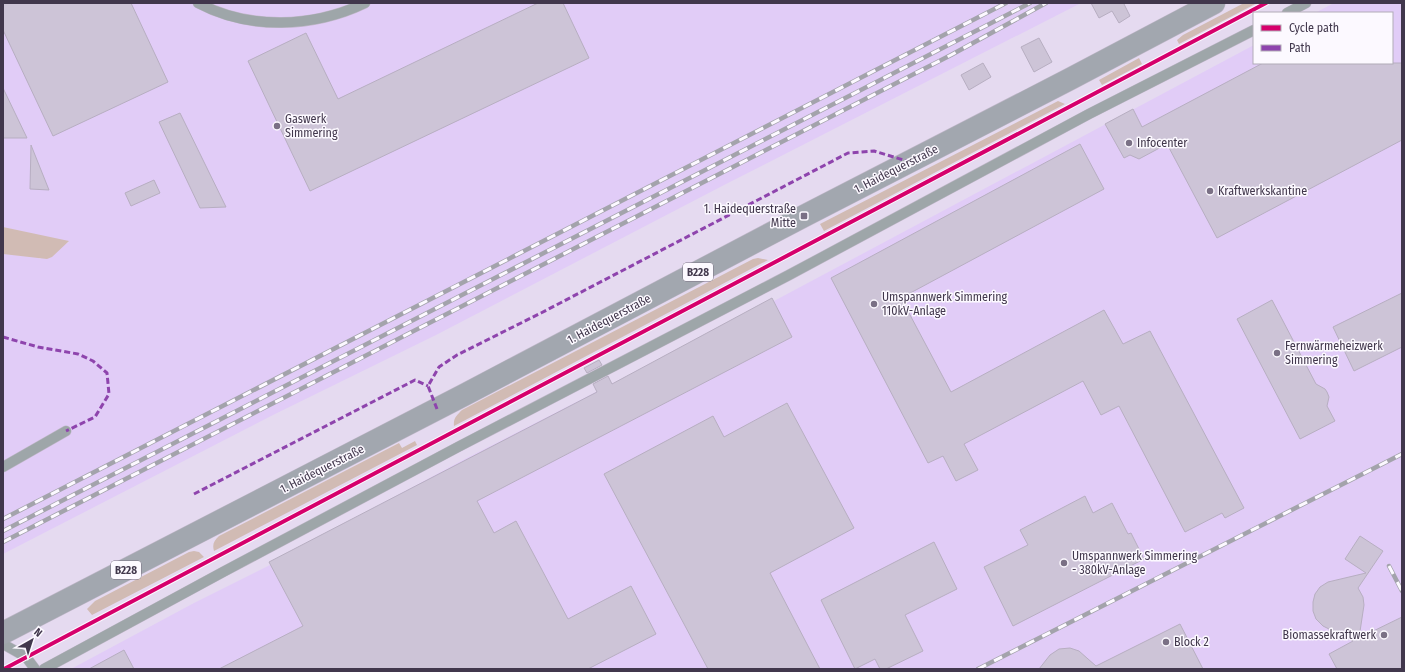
<svg xmlns="http://www.w3.org/2000/svg" width="1405" height="672" viewBox="0 0 1405 672" font-family="'Fira Sans Condensed',sans-serif">
	<style>
		.built { fill: #e1ccf7 }
		.green { fill: #d1bbb4 }
		.building { fill: #cdc4d7; stroke: #b7aec1 }
		.lines { fill: none; stroke-linecap: round; stroke-linejoin: round }
		.lane-casing { stroke: #c1b8ca; stroke-width: 11 }
		.primary-casing { stroke: #c1b8ca; stroke-width: 23 }
		.lane { stroke: #9ea6a9; stroke-width: 10 }
		.primary { stroke: #a2a7af; stroke-width: 22 }
		.rail-casing { stroke: #a3a3ab; stroke-width: 4.5 }
		.rail { stroke: #fcf9ff; stroke-width: 3; stroke-dasharray: 9; stroke-linecap: butt }
		.quiet { stroke: #8e44ad; stroke-width: 3; stroke-dasharray: 6 3; stroke-linecap: butt }
		.cycleway-casing { stroke: #fcf9ff; stroke-width: 6 }
		.cycleway { stroke: #d6006c; stroke-width: 4 }
		.poi-dot { fill: #7a7085; stroke: #fcf9ff; stroke-width: 1.5 }
		.labels { text-anchor: middle; dominant-baseline: central; stroke-width: 3; stroke-linejoin: round; paint-order: stroke }
		.shield { fill: #fcf9ff; stroke: #797182; stroke-width: 1 }
		.shield-label { font-size: 11px; font-weight: bold; fill: #41374c }
		.poi-label { font-size: 12px; fill: #41374c; stroke: #fcf9ff; text-anchor: start }
		.street-label { font-size: 12px; fill: #41374c; stroke: #fcf9ff }
	</style>
	<rect width="100%" height="100%" fill="#e5daf0"/>
	<!-- built -->
	<path class="built" d="M 3,3 L 1081,3 L 726,184 L 436,335 L 273,415 L 3,554 L 3,254 L 37,257 L 40,259 L 69,242 L 3,227 Z
		M 1334,3 L 1402,3 L 1402,669 L 71,669 L 194,603 L 270,565 L 321,536 L 465,459 L 629,375 L 772,299 L 774,301 L 1254,45 L 1254,63 L 1392,63 L 1392,13 L 1315,13 Z"/>
	<!-- green -->
	<path class="green" d="M 1244,3 L 1257,3 L 1179,44 L 1177,40 L 1183,35 Z
		M 1139,58 L 1142,64 L 1102,85 L 1099,80 Z
		M 1058,101 L 1065,104 L 824,231 L 820,224 Z
		M 3,227 L 69,241 L 52,257 L 47,259 L 3,254 Z
		M 758,258 L 768,260 L 454,426 C 453,418 457,415 462,410 L 753,259 Z
		M 415,441 L 417,445 L 214,551 C 212,544 214,541 219,536 L 399,443 L 402,448 Z
		M 194,551 L 199,552 L 204,557 L 92,615 L 87,609 L 95,601 L 189,552 Z"/>
	<!-- building -->
	<path class="building" d="M 3,3 L 131,3 L 168,82 L 53,136 L 3,30 Z
		M 538,3 L 563,3 L 589,58 L 310,191 L 248,61 L 306,33 L 338,99 Z
		M 1091,3 L 1125,3 L 1124,4 L 1130,16 L 1119,23 L 1112,11 L 1099,18 Z
		M 1039,38 L 1052,62 L 1034,72 L 1021,47 Z
		M 983,63 L 991,77 L 969,90 L 961,75 Z
		M 1263,63 L 1402,63 L 1402,140 L 1217,238 L 1167,144 L 1139,159 L 1130,155 L 1124,158 L 1105,124 L 1133,109 L 1142,127 Z
		M 3,88 L 27,138 L 3,138 Z
		M 180,113 L 226,207 L 200,208 L 159,122 Z
		M 1080,144 L 1104,189 L 901,298 L 951,392 L 1104,310 L 1123,344 L 1150,331 L 1244,508 L 1225,518 L 1222,513 L 1185,532 L 1119,406 L 1101,415 L 1083,381 L 964,444 L 978,470 L 956,481 L 943,456 L 928,463 L 831,278 Z
		M 31,145 L 49,190 L 30,189 Z
		M 154,180 L 160,193 L 131,206 L 125,193 Z
		M 1402,293 L 1402,347 L 1354,371 L 1333,327 Z
		M 772,298 L 792,337 L 477,501 L 494,533 L 516,521 L 568,619 L 631,586 L 656,634 L 588,669 L 219,669 L 303,626 L 269,562 L 597,392 L 593,384 L 608,376 L 612,384 Z
		M 1272,300 L 1316,384 L 1325,389 L 1327,392 L 1329,397 L 1327,406 L 1335,421 L 1300,439 L 1237,319 Z
		M 599,360 L 602,365 L 587,373 L 584,368 Z
		M 787,403 L 854,528 L 770,573 L 820,669 L 708,669 L 604,474 L 713,416 L 724,437 Z
		M 1085,496 L 1093,513 L 1112,503 L 1128,534 L 1131,533 L 1144,559 L 1013,626 L 984,567 L 1028,545 L 1020,530 Z
		M 1360,536 L 1383,551 L 1358,588 L 1363,597 L 1364,605 L 1359,638 L 1402,617 L 1402,669 L 1337,669 L 1329,654 L 1353,641 L 1323,626 L 1316,619 L 1313,611 L 1313,602 L 1315,594 L 1320,587 L 1328,582 L 1366,573 L 1345,559 Z
		M 934,542 L 957,589 L 905,615 L 923,651 L 886,669 L 880,669 L 875,659 L 855,669 L 821,600 Z
		M 1180,624 L 1203,669 L 1039,669 L 1050,655 L 1059,649 L 1070,648 L 1079,651 L 1096,666 Z
		M 124,650 L 134,669 L 89,669 Z"/>
	<g class="lines">
		<defs>
			<path id="lane" d="M 198,3 C 249,30 313,28 365,3
				M 1287,13 L 1306,3
				M 3,467 L 66,431
				M 3,644 L 26,657 L 35,669
				M 44,669 L 223,572 L 458,447 L 789,275 L 1089,114 L 1254,30"/>
			<path id="primary" d="M 3,633 L 464,395 L 804,216 L 1070,79 L 1214,3"/>
		</defs>
		<!-- lane casing -->
		<use href="#lane" class="lane-casing"/>
		<!-- primary casing -->
		<use href="#primary" class="primary-casing"/>
		<!-- lane -->
		<use href="#lane" class="lane"/>
		<!-- primary -->
		<use href="#primary" class="primary"/>
		<defs>
			<path id="rail" d="M 3,519 L 1006,3
				M 3,531 L 1030,3
				M 3,542 L 951,55 L 1046,3
				M 1389,566 L 1402,591
				M 978,669 L 1402,454"/>
		</defs>
		<!-- rail casing -->
		<use href="#rail" class="rail-casing"/>
		<!-- rail -->
		<use href="#rail" class="rail"/>
		<!-- quiet -->
		<path class="quiet" d="M 3,337 L 38,347 L 78,354 L 93,361 L 107,373 L 109,394 L 95,417 L 66,431
			M 437,409 L 428,386 L 439,367 L 457,355 L 541,313 L 848,153 L 874,151 L 910,162
			M 194,494 L 415,380 L 428,386"/>
		<defs>
			<path id="cycleway" d="M 4,669 L 1266,3"/>
		</defs>
		<!-- cycleway casing -->
		<use href="#cycleway" class="cycleway-casing"/>
		<!-- cycleway -->
		<use href="#cycleway" class="cycleway"/>
	</g>
	<!-- markers -->
	<g class="poi-dot">
		<circle cx="277" cy="126" r="4"/>
		<circle cx="1129" cy="143" r="4"/>
		<circle cx="1210" cy="191" r="4"/>
		<rect x="800" y="212" width="8" height="8" rx="2"/>
		<circle cx="874" cy="304" r="4"/>
		<circle cx="1277" cy="353" r="4"/>
		<circle cx="1064" cy="563" r="4"/>
		<circle cx="1384" cy="635" r="4"/>
		<circle cx="1166" cy="642" r="4"/>
	</g>
	<g class="labels">
		<!-- shield labels -->
		<g class="shield">
			<rect x="683" y="263" width="30" height="18" rx="3"/>
			<rect x="111" y="561" width="30" height="18" rx="3"/>
		</g>
		<g class="shield-label">
			<text x="698" y="272">B228</text>
			<text x="126" y="570">B228</text>
		</g>
		<!-- poi labels -->
		<g class="poi-label">
			<text x="285" y="119">Gaswerk<tspan x="285" dy="14">Simmering</tspan></text>
			<text x="1137" y="143">Infocenter</text>
			<text x="1218" y="191">Kraftwerkskantine</text>
			<text x="796" y="209" text-anchor="end">1. Haidequerstraße<tspan x="796" dy="14">Mitte</tspan></text>
			<text x="882" y="297">Umspannwerk Simmering<tspan x="882" dy="14">110kV-Anlage</tspan></text>
			<text x="1285" y="346">Fernwärmeheizwerk<tspan x="1285" dy="14">Simmering</tspan></text>
			<text x="1072" y="556">Umspannwerk Simmering<tspan x="1072" dy="14">- 380kV-Anlage</tspan></text>
			<text x="1376" y="635" text-anchor="end">Biomassekraftwerk</text>
			<text x="1174" y="642">Block 2</text>
		</g>
		<!-- street labels -->
		<g class="street-label">
			<text transform="translate(896 169) rotate(-27)">1. Haidequerstraße</text>
			<text transform="translate(609 319) rotate(-28)">1. Haidequerstraße</text>
			<text transform="translate(322 469) rotate(-27)">1. Haidequerstraße</text>
		</g>
	</g>
	<!-- border -->
	<rect width="1405" height="672" fill="none" stroke="#41374c" stroke-width="8"/>
	<!-- legend -->
	<rect x="1253" y="12" width="140" height="52" fill="#fcf9ff" stroke="#b1abb7"/>
	<rect x="1261" y="25" width="20" height="6" fill="#d6006c" stroke="#b1abb7"/>
	<text x="1289" y="32" font-size="12" fill="#41374c">Cycle path</text>
	<rect x="1261" y="45" width="20" height="6" fill="#8e44ad" stroke="#b1abb7"/>
	<text x="1289" y="52" font-size="12" fill="#41374c">Path</text>
	<!-- north arrow -->
	<g transform="translate(32 640) rotate(39)" stroke="#fcf9ff" stroke-width="3" paint-order="stroke">
	<path d="M0-3L7 15L0 10L-7 15Z" fill="#41374c"/>
	<text y="-6" font-size="11" font-weight="bold" text-anchor="middle" fill="#41374c">N</text>
	</g>
</svg>
